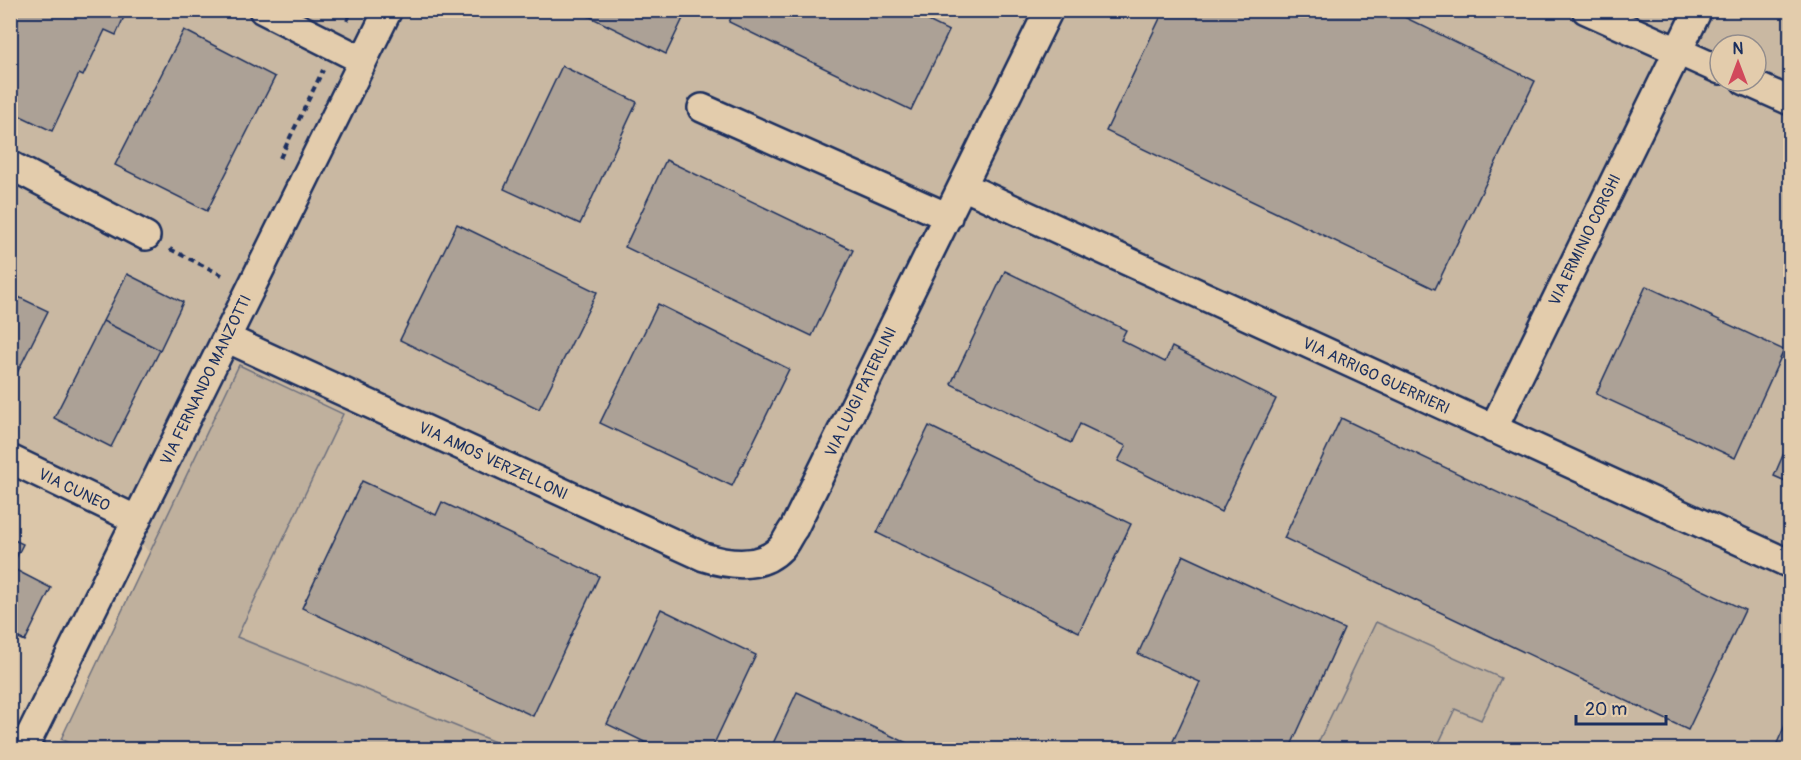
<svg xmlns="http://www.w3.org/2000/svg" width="1801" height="760" viewBox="0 0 1801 760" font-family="Pangolin,sans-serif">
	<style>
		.built { fill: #c9b8a2; fill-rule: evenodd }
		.green { fill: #bfb09d; stroke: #6d707e; stroke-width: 1.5 }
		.building { fill: #aca196; stroke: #1b2f5e; stroke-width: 1.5 }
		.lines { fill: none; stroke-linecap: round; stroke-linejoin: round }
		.street-casing { stroke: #1b2f5e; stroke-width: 32 }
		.path { stroke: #1b2f5e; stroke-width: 4; stroke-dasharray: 6 4.5; stroke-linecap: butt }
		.street { stroke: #e3ccac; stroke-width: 27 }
		.labels { text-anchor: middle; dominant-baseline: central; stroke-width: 5; stroke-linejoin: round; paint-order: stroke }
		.street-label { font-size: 16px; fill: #1b2f5e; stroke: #e3ccac }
	</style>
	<rect width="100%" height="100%" fill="#dbc6a9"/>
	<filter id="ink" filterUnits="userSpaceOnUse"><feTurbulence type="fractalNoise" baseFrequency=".0167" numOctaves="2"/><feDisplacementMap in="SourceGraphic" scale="12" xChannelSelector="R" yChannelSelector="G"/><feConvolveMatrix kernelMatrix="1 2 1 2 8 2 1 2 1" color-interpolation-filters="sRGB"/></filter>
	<g filter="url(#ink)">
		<!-- built -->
		<path class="built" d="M 11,11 L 1790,11 L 1790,749 L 488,749 L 229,655 L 124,521 L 11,468 ZM 1720,45 L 1756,45 L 1756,81 L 1720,81 Z"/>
		<!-- green -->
		<path class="green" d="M 239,365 L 343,414 L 237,637 L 512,749 L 87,750 L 61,739 Z
			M 1376,622 L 1501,678 L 1481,720 L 1455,709 L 1436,749 L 1315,749 Z"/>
		<!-- building -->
		<path class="building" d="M 10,10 L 127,10 L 116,35 L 105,30 L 83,76 L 79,74 L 52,131 L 10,111 Z
			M 589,10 L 687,10 L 666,54 L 586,15 Z
			M 735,10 L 906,10 L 949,31 L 911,110 L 729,22 Z
			M 1164,10 L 1390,10 L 1535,81 L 1435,289 L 1106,131 Z
			M 184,30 L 275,77 L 207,211 L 115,165 Z
			M 562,66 L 637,102 L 580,224 L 504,189 Z
			M 666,160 L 853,250 L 812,336 L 625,247 Z
			M 457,224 L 597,292 L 539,409 L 400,340 Z
			M 1005,271 L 1126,330 L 1121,340 L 1165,362 L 1172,347 L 1276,399 L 1221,512 L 1118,461 L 1126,446 L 1080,424 L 1071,443 L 951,384 Z
			M 127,274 L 183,302 L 160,350 L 103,321 Z
			M 1646,286 L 1784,350 L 1735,458 L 1596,394 Z
			M 10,293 L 48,311 L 10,387 Z
			M 658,304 L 789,369 L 732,486 L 600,423 Z
			M 103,321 L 160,350 L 111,447 L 54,418 Z
			M 1341,418 L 1745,610 L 1688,730 L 1284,538 Z
			M 929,426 L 1131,524 L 1079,632 L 877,533 Z
			M 1790,439 L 1790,483 L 1774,476 Z
			M 362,481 L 436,515 L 442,502 L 599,576 L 533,716 L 302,608 Z
			M 10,538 L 23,544 L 10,570 Z
			M 1183,555 L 1344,629 L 1289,750 L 1169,750 L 1200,682 L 1138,654 Z
			M 12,568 L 51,588 L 25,641 L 10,634 Z
			M 661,609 L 756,655 L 711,750 L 661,750 L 607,724 Z
			M 797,692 L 922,750 L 770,750 Z
			M 1790,714 L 1790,750 L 1774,750 Z"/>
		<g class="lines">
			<defs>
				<path id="street" d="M 263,10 L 362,60
					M 1586,10 L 1720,70
					M 1745,81 L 1790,101
					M 702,108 L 948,217
					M 10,165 L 146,236
					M 963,186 L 1790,564
					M 226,338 L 704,557 C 729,565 760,570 781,548 C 786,543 789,534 794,528 L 1049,10
					M 1493,429 L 1698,10
					M 10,459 L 137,520
					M 23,750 L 388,10"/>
			</defs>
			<!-- street casing -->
			<use href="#street" class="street-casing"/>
			<!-- path -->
			<path class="path" d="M 347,21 L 352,10
				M 280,158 L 323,70
				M 170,249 L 222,275
				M 239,750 L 243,741"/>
			<!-- street -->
			<use href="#street" class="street"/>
		</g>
	</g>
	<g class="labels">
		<!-- street labels -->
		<g class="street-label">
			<text transform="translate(1585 240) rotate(-64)">VIA ERMINIO CORGHI</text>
			<text transform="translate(1376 376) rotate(25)">VIA ARRIGO GUERRIERI</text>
			<text transform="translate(206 380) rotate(-64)">VIA FERNANDO MANZOTTI</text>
			<text transform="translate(861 392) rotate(-64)">VIA LUIGI PATERLINI</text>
			<text transform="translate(493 461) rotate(25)">VIA AMOS VERZELLONI</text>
			<text transform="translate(74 490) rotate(26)">VIA CUNEO</text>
		</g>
	</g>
	<!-- margin -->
	<rect width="1801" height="760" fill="none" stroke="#e3ccac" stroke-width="36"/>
	<rect x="18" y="18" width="1765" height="724" fill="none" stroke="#1b2f5e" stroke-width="2" filter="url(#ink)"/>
	<!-- north arrow -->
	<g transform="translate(1738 63)"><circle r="28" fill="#e3ccac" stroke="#938d8d" stroke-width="1.5"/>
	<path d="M0-4.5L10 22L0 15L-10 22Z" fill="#d1495b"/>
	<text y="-9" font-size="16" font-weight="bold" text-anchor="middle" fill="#1b2f5e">N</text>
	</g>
	<!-- scale -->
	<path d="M1576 715v9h90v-9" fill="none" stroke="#1b2f5e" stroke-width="3"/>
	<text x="1585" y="715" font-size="18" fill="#1b2f5e" stroke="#e3ccac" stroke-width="4.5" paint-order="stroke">20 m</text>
</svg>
